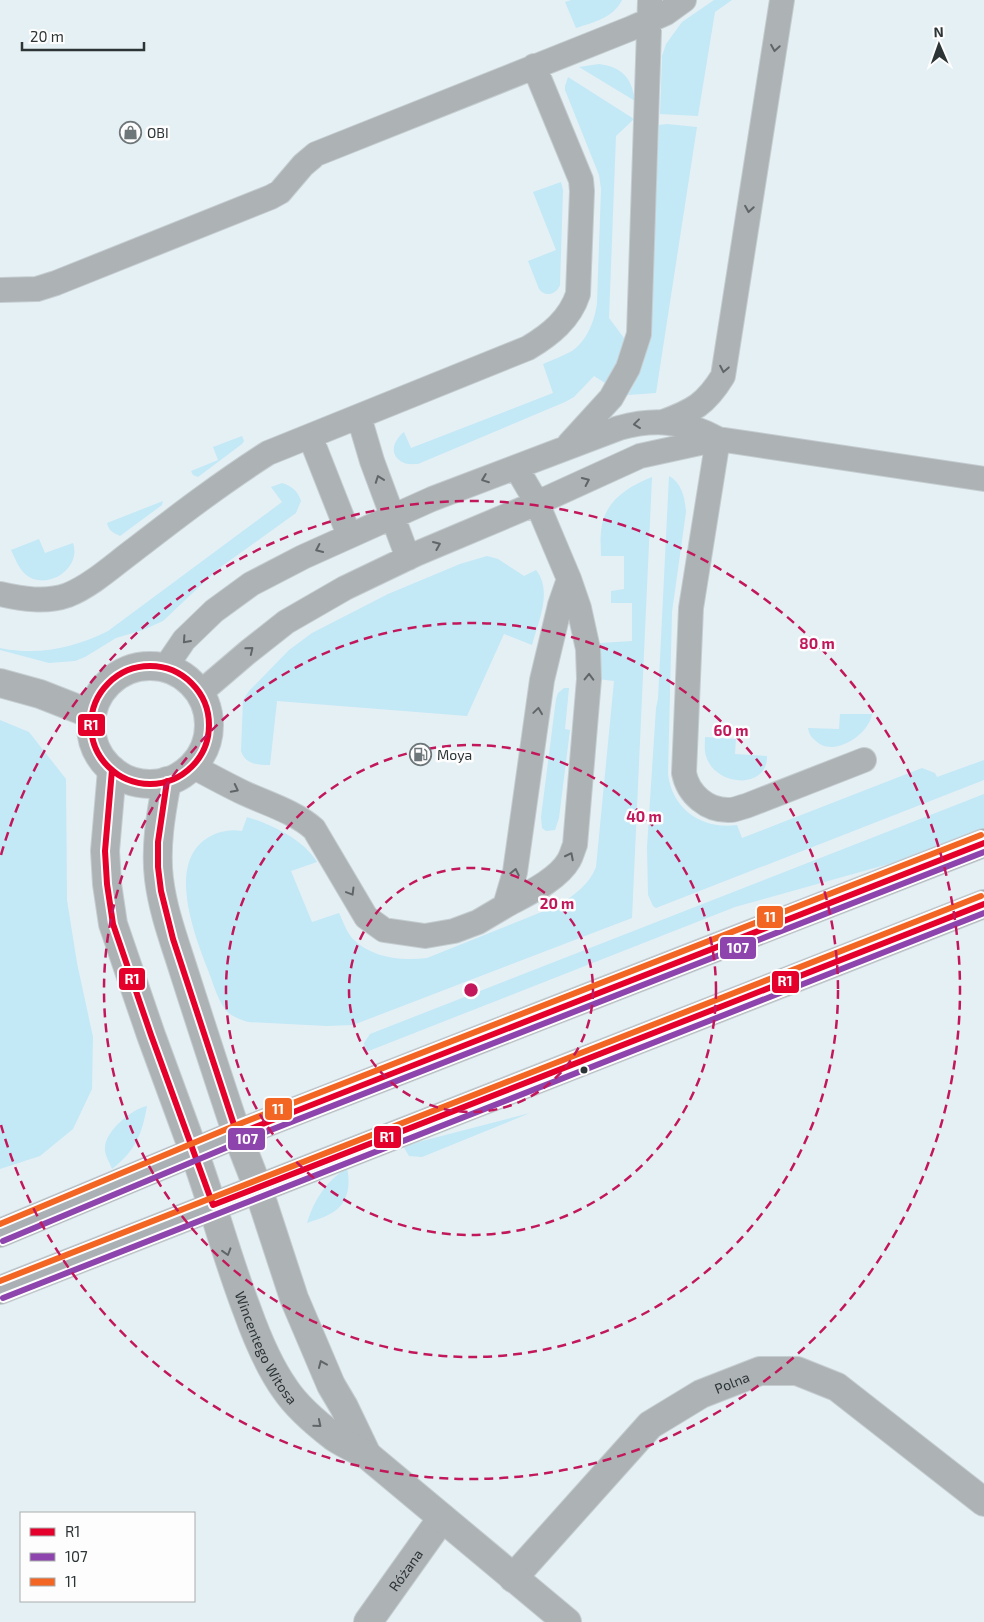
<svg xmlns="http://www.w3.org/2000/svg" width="984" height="1622" viewBox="0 0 984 1622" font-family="'Exo 2',sans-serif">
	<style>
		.green { fill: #c3e8f6 }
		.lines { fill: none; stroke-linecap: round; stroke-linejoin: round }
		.service-casing { stroke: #c5cdd1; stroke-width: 26 }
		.minor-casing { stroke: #c5cdd1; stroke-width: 30 }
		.tertiary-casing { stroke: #c5cdd1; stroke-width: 30 }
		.secondary-casing { stroke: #c5cdd1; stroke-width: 30 }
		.service { stroke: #adb2b4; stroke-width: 24 }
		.minor { stroke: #adb2b4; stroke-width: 28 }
		.tertiary { stroke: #adb2b4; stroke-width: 28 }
		.secondary { stroke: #aab0b4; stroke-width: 28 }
		.bus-1-casing { stroke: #fdfdfd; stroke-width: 10 }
		.bus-2-casing { stroke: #fdfdfd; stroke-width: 10 }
		.bus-3-casing { stroke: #fdfdfd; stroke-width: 10 }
		.bus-1 { stroke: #e4002b; stroke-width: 6 }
		.bus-2 { stroke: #8e44ad; stroke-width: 6 }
		.bus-3 { stroke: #f26522; stroke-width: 6 }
		.oneway { stroke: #606668 }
		.ring { fill: none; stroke: #c2185b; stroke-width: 2.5; stroke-dasharray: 9 6 }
		.bus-dot { fill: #2c3436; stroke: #fdfdfd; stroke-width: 2 }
		.labels { text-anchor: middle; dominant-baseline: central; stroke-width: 5; stroke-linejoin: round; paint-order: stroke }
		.poi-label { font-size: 14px; fill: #2c3436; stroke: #fdfdfd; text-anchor: start }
		.street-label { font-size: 14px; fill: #2c3436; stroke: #fdfdfd }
		.centre { fill: #c2185b; stroke: #fdfdfd; stroke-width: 2.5 }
		.ring-label { font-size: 15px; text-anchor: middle; font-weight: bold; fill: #c2185b; stroke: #fdfdfd; stroke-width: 5; stroke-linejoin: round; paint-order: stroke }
		.line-badge { stroke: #fdfdfd; stroke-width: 2 }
		.badge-label { font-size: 14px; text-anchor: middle; font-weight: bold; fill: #fff }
	</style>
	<rect width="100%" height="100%" fill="#e5f0f5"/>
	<!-- green -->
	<path class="green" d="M 571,0 L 622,0 C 613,18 594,22 576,28 L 565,2 Z
		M 714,0 L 732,0 L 715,12 L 698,116 L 660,114 L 662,56 L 666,44 L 682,22 Z
		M 599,64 C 622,67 632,78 635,101 L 579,67 Z
		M 568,77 L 634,119 L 616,136 L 609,318 L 624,338 L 620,357 L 605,383 L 594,376 L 574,397 L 565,402 L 418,464 C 413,464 407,465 402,462 C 388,454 394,440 404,432 L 411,448 L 553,393 L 543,364 C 552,360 563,356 572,351 C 587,341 595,320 597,303 L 601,189 L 599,175 L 565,90 L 565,86 Z
		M 667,124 L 697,127 L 656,393 L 628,395 C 639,376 646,358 650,336 L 659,125 Z
		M 561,182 L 563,190 L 560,285 C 557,294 545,298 539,289 L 528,261 L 556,250 L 533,192 Z
		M 242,436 L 244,441 L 242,444 L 198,477 L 193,475 L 191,471 L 218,460 L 213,447 Z
		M 669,476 C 682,483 685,498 686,512 L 672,612 L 668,774 C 672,809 702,830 737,825 L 742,838 L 922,768 L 935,773 L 937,777 L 984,760 L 984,780 L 656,908 L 653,906 L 648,895 L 647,847 L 656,708 L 658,699 Z
		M 652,477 L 632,918 L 353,1025 L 327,1026 L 248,1022 C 239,1019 230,1016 225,1009 C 217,998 213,983 208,970 C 194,934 166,862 209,837 C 219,831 231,829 242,831 L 247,817 C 272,825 303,839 317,862 L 291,871 L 312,922 L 339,913 C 343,921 346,931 352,938 C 371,958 401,961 427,958 L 559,905 C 574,895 589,885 596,867 L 614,681 L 598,679 L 600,643 L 632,641 L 632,603 L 611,603 L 611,591 L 624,589 L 624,556 L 601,556 C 601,548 600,540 601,532 C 603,502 627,487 652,477 Z
		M 282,483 C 292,486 298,491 301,501 L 296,513 L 218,569 L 163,621 L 143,630 L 116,638 L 85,657 L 75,661 L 49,663 L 0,650 L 0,648 C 38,656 74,648 108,631 L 282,502 L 271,487 Z
		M 163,501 L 162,505 L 120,536 C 112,532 109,531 107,523 Z
		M 39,539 L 45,553 L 73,543 C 82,569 46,592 25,574 C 18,567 15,558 11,550 Z
		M 487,556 L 498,559 L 524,576 L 536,570 C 553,591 538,622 532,645 L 504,634 L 467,716 L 277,701 L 270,765 C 257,765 245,764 241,751 L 243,700 L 249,691 L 289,650 L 312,633 L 388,594 L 460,564 Z
		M 564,688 L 569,688 L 565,729 L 570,730 L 559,818 L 555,830 L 546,831 L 542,828 L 541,817 L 556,699 L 558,693 Z
		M 840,714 L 872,714 C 869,735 833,758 816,741 C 811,737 809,734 808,728 L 839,729 Z
		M 0,720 L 29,732 L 66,779 L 67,900 L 77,963 L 93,1037 L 92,1089 L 73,1129 L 40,1156 L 0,1169 Z
		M 705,737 L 736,739 L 735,754 L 767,756 C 768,790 715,787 706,756 C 704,750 705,743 705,737 Z
		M 984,794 L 984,829 L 903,860 L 735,907 L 366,1052 L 364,1043 L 370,1034 Z
		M 147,1106 C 142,1135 135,1151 112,1169 C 110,1163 105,1156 105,1150 C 103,1133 131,1109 147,1106 Z
		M 530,1113 L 422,1157 L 409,1156 L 403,1146 Z
		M 347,1168 C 351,1186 348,1205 330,1214 C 323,1218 314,1220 307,1223 C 314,1200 326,1181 347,1168 Z"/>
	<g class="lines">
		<defs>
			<path id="service" d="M 0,290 L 37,289 L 56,283 L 271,197 L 280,192 L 303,165 L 316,154 L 632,28 L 666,13 L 684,0
				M 359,417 L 372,461 L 408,558
				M 663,422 C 693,411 706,404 723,376 L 782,0
				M 310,436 L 349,535
				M 718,439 L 691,608 L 684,773 C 688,794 707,811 730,810 C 735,810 741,807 746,806 L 864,760
				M 569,444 L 611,398 L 628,368 L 639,334 L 650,0
				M 0,594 C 22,599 46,603 68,595 C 91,586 115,564 134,550 C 178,516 221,483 268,453 L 528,348 C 550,335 570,319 578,294 L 582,191 L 581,180 L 534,66
				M 165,668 L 184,640 L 214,611 L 251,584 L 303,557 L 432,499 L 619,428 C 655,418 685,421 718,439
				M 200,693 L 248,652 L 286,622 L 345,588 L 416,554 L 537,503 L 640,456 L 718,439 L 984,479
				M 192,766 C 209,775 227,785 244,793 C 268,804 295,812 314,829 L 366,917 L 384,930 L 425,936 L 454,931 L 478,922 L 505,906 L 515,872 L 542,680 L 560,605 L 569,579
				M 505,906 C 525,895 558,880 569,860 C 572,855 573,849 575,845 L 589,679 L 588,649 L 579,608 L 569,579 L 537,503 L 516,467"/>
			<g id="minor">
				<circle cx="150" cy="725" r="59"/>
				<path d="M 0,683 L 40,694 L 91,714"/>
				<path d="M 112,770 L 105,851 L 107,884 L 113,924 L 151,1035 L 194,1152"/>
				<path d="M 167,781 C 161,813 155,847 159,879 C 163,912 175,943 185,975 C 202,1028 219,1081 237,1134"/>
				<path id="s1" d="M 513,1578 L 650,1425 L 701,1394 L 760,1371 L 797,1371 L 837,1387 L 984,1502"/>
				<path id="s2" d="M 368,1622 L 442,1518"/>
			</g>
			<g id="tertiary">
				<path d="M 237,1134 L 258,1188 L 294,1298 L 331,1385 L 344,1407 L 367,1455"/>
				<path id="s3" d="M 194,1152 C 213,1204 227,1258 247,1310 C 257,1338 268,1365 285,1389 C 297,1407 317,1424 334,1437 C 344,1444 356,1449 367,1455 L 567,1622"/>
			</g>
			<path id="secondary" d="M 0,1233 L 237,1134 L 984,843
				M 0,1290 L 984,904"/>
		</defs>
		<!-- service casing -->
		<use href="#service" class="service-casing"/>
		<!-- minor casing -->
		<use href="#minor" class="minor-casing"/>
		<!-- tertiary casing -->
		<use href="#tertiary" class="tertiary-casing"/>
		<!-- secondary casing -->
		<use href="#secondary" class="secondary-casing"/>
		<!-- service -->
		<use href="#service" class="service"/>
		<!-- minor -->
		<use href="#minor" class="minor"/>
		<!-- tertiary -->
		<use href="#tertiary" class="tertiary"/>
		<!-- secondary -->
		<use href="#secondary" class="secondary"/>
		<defs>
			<path id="bus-1" d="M91 725a59 59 0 1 1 118 0a59 59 0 1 1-118 0Z
				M 112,770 L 105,851 L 107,884 L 113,924 L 151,1035 L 213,1205 L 984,904
				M 167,781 L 158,842 L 158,867 L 161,891 L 173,939 L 237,1134 L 984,843"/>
			<path id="bus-2" d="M 3,1241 L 240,1142 L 984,852
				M 3,1298 L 984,913"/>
			<path id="bus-3" d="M 0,1224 L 234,1126 L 981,835
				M 0,1281 L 981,896"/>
		</defs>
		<!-- bus-1 casing -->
		<use href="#bus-1" class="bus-1-casing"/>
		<!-- bus-2 casing -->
		<use href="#bus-2" class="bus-2-casing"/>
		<!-- bus-3 casing -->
		<use href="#bus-3" class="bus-3-casing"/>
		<!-- bus-1 -->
		<use href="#bus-1" class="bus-1"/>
		<!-- bus-2 -->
		<use href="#bus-2" class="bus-2"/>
		<!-- bus-3 -->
		<use href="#bus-3" class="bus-3"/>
	</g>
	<!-- one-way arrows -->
	<defs><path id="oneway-chevron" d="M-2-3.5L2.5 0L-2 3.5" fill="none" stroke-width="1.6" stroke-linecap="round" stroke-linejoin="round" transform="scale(1.25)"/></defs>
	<g class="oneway">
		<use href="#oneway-chevron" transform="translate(775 48) rotate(99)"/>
		<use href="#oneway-chevron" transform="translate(749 209) rotate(99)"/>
		<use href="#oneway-chevron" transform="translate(724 369) rotate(101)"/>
		<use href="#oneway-chevron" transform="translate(637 424) rotate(173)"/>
		<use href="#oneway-chevron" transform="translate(379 479) rotate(-110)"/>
		<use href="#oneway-chevron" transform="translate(485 479) rotate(159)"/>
		<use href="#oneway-chevron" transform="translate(586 481) rotate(-25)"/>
		<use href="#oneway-chevron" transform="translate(437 545) rotate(-23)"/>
		<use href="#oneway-chevron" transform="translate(319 549) rotate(155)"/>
		<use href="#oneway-chevron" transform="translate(186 640) rotate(132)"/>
		<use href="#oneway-chevron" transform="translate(250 650) rotate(-39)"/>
		<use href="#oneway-chevron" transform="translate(589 677) rotate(-89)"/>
		<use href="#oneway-chevron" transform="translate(538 711) rotate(-82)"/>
		<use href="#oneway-chevron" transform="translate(235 789) rotate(27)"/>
		<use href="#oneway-chevron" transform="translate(570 856) rotate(-63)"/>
		<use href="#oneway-chevron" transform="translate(515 872) rotate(-78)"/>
		<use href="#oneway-chevron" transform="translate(351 892) rotate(59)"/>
		<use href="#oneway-chevron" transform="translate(227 1252) rotate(73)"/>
		<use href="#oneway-chevron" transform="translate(322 1364) rotate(-113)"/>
		<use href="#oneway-chevron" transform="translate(318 1424) rotate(40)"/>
	</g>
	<!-- distance rings -->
	<g class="ring">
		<circle cx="471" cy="990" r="122"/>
		<circle cx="471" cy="990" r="245"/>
		<circle cx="471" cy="990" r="367"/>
		<path d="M1 855A489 489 0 1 1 1 1125"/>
	</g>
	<!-- icons -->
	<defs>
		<symbol id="shop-ring" viewBox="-11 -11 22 22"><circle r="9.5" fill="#fdfdfd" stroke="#6d7679" stroke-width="1.5"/><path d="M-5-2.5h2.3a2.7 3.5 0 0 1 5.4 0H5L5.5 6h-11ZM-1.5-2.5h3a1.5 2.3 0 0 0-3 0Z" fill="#6d7679"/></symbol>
		<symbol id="fuel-ring" viewBox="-11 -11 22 22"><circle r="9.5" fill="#fdfdfd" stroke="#6d7679" stroke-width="1.5"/><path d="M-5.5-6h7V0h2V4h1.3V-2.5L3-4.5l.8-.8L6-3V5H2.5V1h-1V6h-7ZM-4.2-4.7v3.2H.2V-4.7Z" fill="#6d7679"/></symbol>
	</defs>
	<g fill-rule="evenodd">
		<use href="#shop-ring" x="118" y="120" width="25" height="25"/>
		<use href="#fuel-ring" x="408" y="742" width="25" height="25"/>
	</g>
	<!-- markers -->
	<circle class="bus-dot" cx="584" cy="1070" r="4.5"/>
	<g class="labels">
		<!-- poi labels -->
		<g class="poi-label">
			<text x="147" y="132">OBI</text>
			<text x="437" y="754">Moya</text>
		</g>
		<!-- street labels -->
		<g class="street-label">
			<text stroke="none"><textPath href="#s3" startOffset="209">Wincentego Witosa</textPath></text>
			<text stroke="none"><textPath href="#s1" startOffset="298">Polna</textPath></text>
			<text stroke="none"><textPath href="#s2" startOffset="64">Różana</textPath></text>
		</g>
	</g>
	<circle cx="471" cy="990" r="8" class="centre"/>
	<g class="ring-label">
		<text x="817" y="649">80 m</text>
		<text x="731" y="736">60 m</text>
		<text x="644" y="822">40 m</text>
		<text x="557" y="909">20 m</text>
	</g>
	<g class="line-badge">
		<rect x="77" y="713" width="29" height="24" rx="5" fill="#e4002b"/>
		<rect x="756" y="905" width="28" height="24" rx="5" fill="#f26522"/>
		<rect x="719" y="936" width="38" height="24" rx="5" fill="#8e44ad"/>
		<rect x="118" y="967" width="28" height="24" rx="5" fill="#e4002b"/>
		<rect x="771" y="970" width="29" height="24" rx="5" fill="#e4002b"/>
		<rect x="264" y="1097" width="29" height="24" rx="5" fill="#f26522"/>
		<rect x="373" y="1125" width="29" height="24" rx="5" fill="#e4002b"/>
		<rect x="227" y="1127" width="39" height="24" rx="5" fill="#8e44ad"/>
	</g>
	<g class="badge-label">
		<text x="91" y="730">R1</text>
		<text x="770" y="922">11</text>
		<text x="738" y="953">107</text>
		<text x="132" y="984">R1</text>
		<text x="785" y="986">R1</text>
		<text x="278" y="1114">11</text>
		<text x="387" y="1142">R1</text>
		<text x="247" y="1144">107</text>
	</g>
	<!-- legend -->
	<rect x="20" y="1512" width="175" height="90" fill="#fdfdfd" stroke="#a9adad"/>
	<rect x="30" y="1528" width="25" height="8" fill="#e4002b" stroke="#a9adad"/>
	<text x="65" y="1537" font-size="15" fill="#2c3436">R1</text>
	<rect x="30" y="1553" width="25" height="8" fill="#8e44ad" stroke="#a9adad"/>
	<text x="65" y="1562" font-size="15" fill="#2c3436">107</text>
	<rect x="30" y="1578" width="25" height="8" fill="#f26522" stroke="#a9adad"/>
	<text x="65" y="1587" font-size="15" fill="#2c3436">11</text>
	<!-- north arrow -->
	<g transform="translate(939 45) rotate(358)" stroke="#fdfdfd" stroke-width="4" paint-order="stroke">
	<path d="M0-4L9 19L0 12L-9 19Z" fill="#2c3436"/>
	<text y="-8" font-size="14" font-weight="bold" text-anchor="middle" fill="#2c3436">N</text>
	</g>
	<!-- scale -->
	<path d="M22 42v8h122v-8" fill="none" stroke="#2c3436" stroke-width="2.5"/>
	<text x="30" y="42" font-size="15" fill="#2c3436" stroke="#fdfdfd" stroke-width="4" paint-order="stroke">20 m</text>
</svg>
